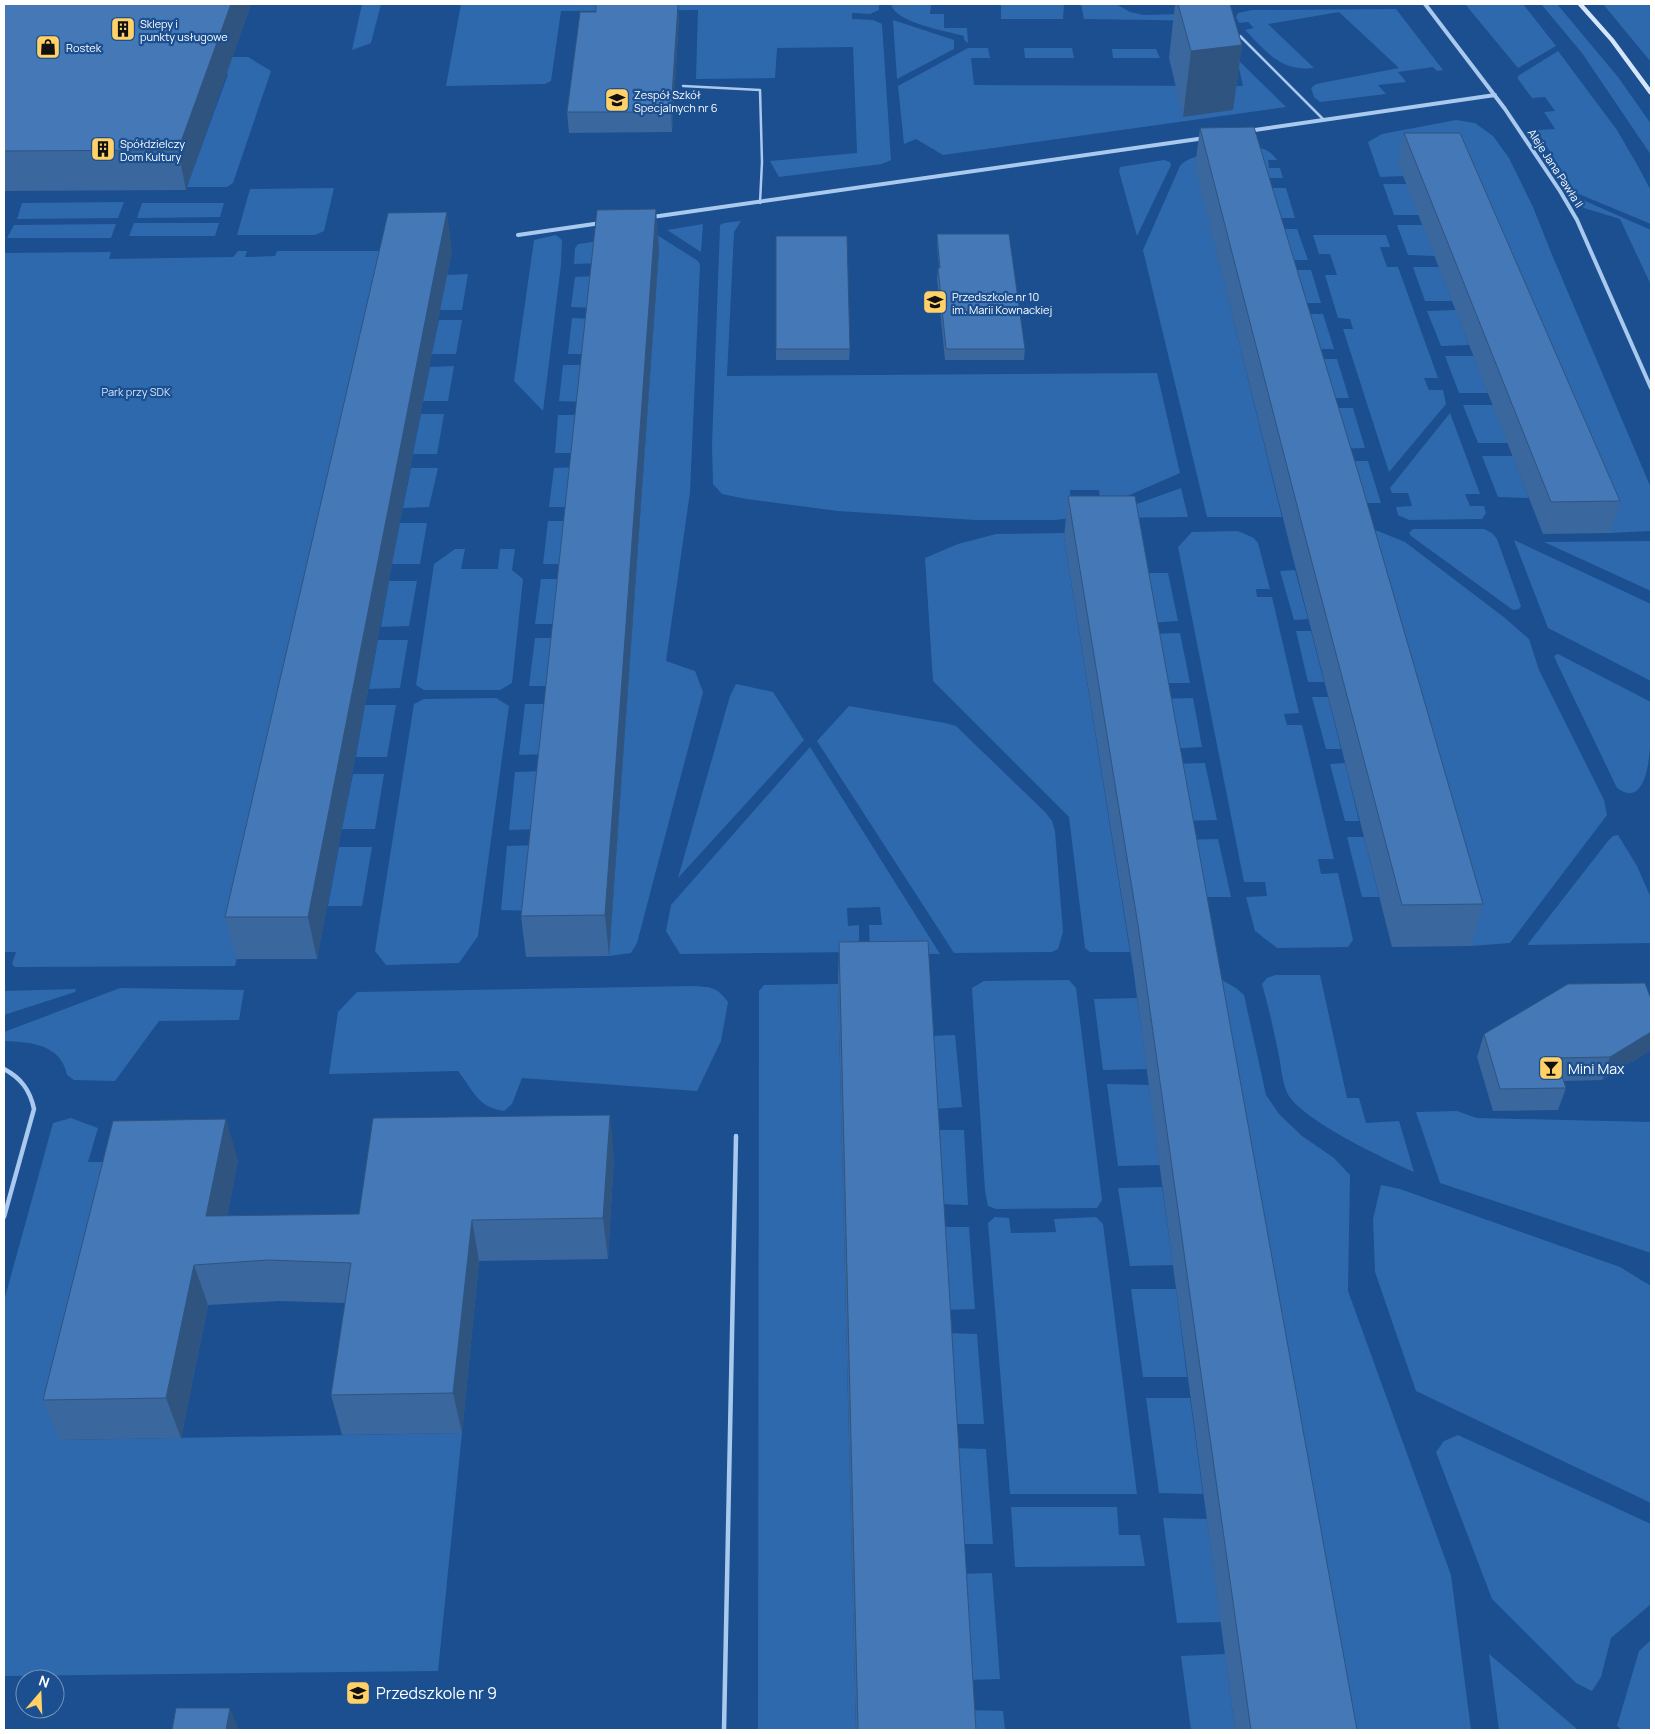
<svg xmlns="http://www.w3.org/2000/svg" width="1655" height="1734" viewBox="0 0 1655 1734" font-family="Manrope,sans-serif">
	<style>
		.green { fill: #2e69ad }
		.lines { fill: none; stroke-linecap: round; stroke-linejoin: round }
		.lane-far1 { stroke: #a9c9ee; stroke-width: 2.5 }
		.lane { stroke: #a9c9ee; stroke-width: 4.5 }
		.street { stroke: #a9c9ee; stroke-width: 4 }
		.secondary { fill: #d6e6fa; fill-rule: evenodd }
		.wall { fill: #3a679d }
		.shaded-wall { fill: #305480 }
		.building { fill: #4478b7; stroke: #305480 }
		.labels { text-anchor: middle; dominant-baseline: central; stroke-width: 4.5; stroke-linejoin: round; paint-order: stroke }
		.far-poi-label { font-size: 11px; fill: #fff; stroke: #1b4f8f; text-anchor: start }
		.far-street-label { font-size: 11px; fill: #fff; stroke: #1b4f8f }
		.far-park-label { font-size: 11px; fill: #cfe3fa; stroke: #1b4f8f }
		.poi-label { font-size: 14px; fill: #fff; stroke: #1b4f8f; text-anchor: start }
		.near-poi-label { font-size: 16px; fill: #fff; stroke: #1b4f8f; text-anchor: start }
	</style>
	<rect width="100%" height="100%" fill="#1b4f8f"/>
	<!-- green -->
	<path class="green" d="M 362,4 L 381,4 L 371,43 L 352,50 Z
		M 461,4 L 879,4 L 879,10 L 870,14 L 852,13 L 852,19 L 873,20 L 882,24 L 891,160 L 882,164 L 779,177 L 770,161 L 857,153 L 853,47 L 777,48 L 775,78 L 696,79 L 698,10 L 561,11 L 551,81 L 545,84 L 446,86 Z
		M 891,4 L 931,4 L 930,14 L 944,14 L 944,28 L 967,28 L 968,43 L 964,40 L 964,36 C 947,31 895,23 891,4 Z
		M 1001,4 L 1064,4 L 1063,19 L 1001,19 Z
		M 1081,4 L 1116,4 L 1130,12 L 1144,15 L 1179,14 L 1223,21 L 1084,19 Z
		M 1465,4 L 1523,4 L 1556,46 L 1518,68 Z
		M 1541,4 L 1557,4 L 1618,77 L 1651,124 L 1651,155 L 1582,53 Z
		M 1603,4 L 1651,4 L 1651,62 Z
		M 1396,9 L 1443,70 L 1437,71 L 1433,67 L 1398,72 L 1406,82 L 1378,85 L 1386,94 L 1320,102 L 1314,97 L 1311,88 L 1316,84 L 1399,68 L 1339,12 L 1268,24 L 1314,68 C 1280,72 1266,51 1245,30 L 1254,28 L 1248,22 L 1239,23 L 1236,17 L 1238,13 L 1252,10 Z
		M 893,20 L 954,40 L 954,49 L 897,79 Z
		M 968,48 L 988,48 L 990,58 L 971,58 L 974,85 L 1243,86 L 1237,59 L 1286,107 L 943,155 L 916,139 L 904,144 L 898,86 Z
		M 1024,48 L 1072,48 L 1074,58 L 1025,58 Z
		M 1112,49 L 1156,49 L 1160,58 L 1113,58 Z
		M 1558,51 L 1617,130 L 1639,168 L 1651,191 L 1651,224 L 1574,192 L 1537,130 L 1555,129 L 1544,112 L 1555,111 L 1545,97 L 1532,98 L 1518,79 L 1518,76 Z
		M 210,57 L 248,57 L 271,71 L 233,183 L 227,187 L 187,187 L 228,74 L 203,73 Z
		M 1456,120 L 1475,123 L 1493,136 L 1509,158 L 1533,207 L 1550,250 L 1651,488 L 1651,531 L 1610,533 L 1454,163 L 1404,176 L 1380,177 L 1368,142 L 1382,134 Z
		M 1256,148 C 1266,148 1271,152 1277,160 L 1268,160 L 1269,168 L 1280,168 L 1283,178 L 1253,178 L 1248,163 L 1195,163 L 1282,517 L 1207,517 L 1143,250 L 1180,166 C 1192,151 1237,151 1256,148 Z
		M 1164,160 L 1170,162 L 1171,165 L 1137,236 L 1119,171 L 1120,167 Z
		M 1383,184 L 1407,184 L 1419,215 L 1394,215 Z
		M 334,188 L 324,231 L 315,235 L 237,235 L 250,189 Z
		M 1256,188 L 1286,188 L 1295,218 L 1264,218 Z
		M 1576,197 L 1651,230 L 1651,285 L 1620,219 L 1584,208 Z
		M 124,202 L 118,218 L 17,219 L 22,203 Z
		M 142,203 L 224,203 L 220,217 L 137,218 Z
		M 741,221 L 734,232 L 727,376 L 1157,373 L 1180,473 L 1093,511 L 1100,501 L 1099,490 L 1070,490 L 1072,518 L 1056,520 L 975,520 L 838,511 L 746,499 L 722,494 L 713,484 L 712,445 L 720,225 L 724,223 Z
		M 134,223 L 219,223 L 215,236 L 129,236 Z
		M 116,224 L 111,238 L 7,238 L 14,225 Z
		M 703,224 L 701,252 L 667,230 Z
		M 1397,225 L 1423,225 L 1435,256 L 1408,255 Z
		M 1268,229 L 1297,229 L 1308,260 L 1277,260 Z
		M 654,233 L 698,261 L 700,265 L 690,492 L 666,661 L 695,671 L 703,692 L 637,943 L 631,953 L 609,956 L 659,248 L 599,263 L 574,264 L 575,248 L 578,244 Z
		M 556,235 L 562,240 L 561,265 L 543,411 L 514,381 L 534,240 Z
		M 1313,235 L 1386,235 L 1390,247 L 1380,247 L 1387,267 L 1398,267 L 1438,378 L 1424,378 L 1429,390 L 1443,390 L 1446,404 L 1389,472 L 1343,329 L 1353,329 L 1350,319 L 1338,318 L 1325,275 L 1337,275 L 1330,254 L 1319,254 Z
		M 238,251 L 247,251 L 245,257 L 275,256 L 277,251 L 393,251 L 235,966 L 15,967 L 12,964 L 16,952 L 4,952 L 4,253 L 111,252 L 109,259 L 233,257 Z
		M 1413,267 L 1439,267 L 1452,301 L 1425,301 Z
		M 1280,270 L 1311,270 L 1321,303 L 1289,303 Z
		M 468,274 L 462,310 L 440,310 L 447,275 Z
		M 597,276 L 594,308 L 571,307 L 575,277 Z
		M 1456,310 L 1469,345 L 1441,346 L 1427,311 Z
		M 1293,314 L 1323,314 L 1334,349 L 1302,349 Z
		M 572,318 L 593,319 L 589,354 L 568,354 Z
		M 439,320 L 462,320 L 456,354 L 432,354 Z
		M 1445,356 L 1474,356 L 1488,393 L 1459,393 Z
		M 1305,359 L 1337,359 L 1349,398 L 1317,398 Z
		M 563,365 L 588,365 L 584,402 L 559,401 Z
		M 454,366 L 448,401 L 423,401 L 430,367 Z
		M 1463,405 L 1493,405 L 1508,443 L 1478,443 Z
		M 1320,408 L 1353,408 L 1365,448 L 1331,449 Z
		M 1450,413 L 1480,494 L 1465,494 L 1470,506 L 1484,506 L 1486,513 L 1482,519 L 1409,520 L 1398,515 L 1396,507 L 1412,506 L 1408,493 L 1392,493 L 1390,488 Z
		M 421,414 L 444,414 L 437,454 L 413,454 Z
		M 558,415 L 583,415 L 579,453 L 555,453 Z
		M 1482,456 L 1513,456 L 1529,498 L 1498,497 Z
		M 1335,461 L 1368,461 L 1381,503 L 1347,503 Z
		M 577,467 L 573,507 L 549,507 L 554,468 Z
		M 411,468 L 438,468 L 429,507 L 403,508 Z
		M 1181,488 L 1188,517 L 1098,518 Z
		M 548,521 L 572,521 L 567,564 L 543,564 Z
		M 400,523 L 427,523 L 420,564 L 392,564 Z
		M 1354,528 L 1378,531 L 1405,542 L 1505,618 L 1529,639 L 1539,670 L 1604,800 L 1607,815 L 1510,943 L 1471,946 Z
		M 1413,529 L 1484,529 L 1492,533 L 1497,539 L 1521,606 L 1519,609 L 1513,610 L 1411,536 L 1409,533 Z
		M 1238,531 L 1254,538 L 1258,543 L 1270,589 L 1256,589 L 1257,597 L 1272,597 L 1299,713 L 1284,714 L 1287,725 L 1302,725 L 1334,859 L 1318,859 L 1321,874 L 1338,873 L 1353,940 L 1348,947 L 1277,948 L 1255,931 L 1246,897 L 1267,896 L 1265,882 L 1244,882 L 1178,547 L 1192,532 Z
		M 1064,533 L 1064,537 L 1130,952 L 1090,952 L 1085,948 L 1069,817 L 933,681 L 925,558 L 958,544 L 996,534 Z
		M 1514,540 L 1651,604 L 1651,681 L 1548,628 Z
		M 1651,541 L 1651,591 L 1544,542 Z
		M 455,549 L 465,549 L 461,569 L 498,569 L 500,549 L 515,549 L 512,570 L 523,579 L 512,683 L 500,690 L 424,690 L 416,685 L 434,564 Z
		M 1295,570 L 1308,619 L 1294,620 L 1280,571 Z
		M 1137,573 L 1168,573 L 1178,621 L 1146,623 Z
		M 541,579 L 566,579 L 561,624 L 535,624 Z
		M 389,581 L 417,581 L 409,626 L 381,627 Z
		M 1296,631 L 1311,631 L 1324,682 L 1308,682 Z
		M 1180,633 L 1190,683 L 1156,683 L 1148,634 Z
		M 535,638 L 559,638 L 554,686 L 529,686 Z
		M 378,640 L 408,640 L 400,688 L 369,689 Z
		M 1558,654 L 1651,702 C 1651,722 1655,816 1617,788 L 1557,663 L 1554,656 Z
		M 736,684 L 773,692 L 804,740 L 678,878 L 730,696 Z
		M 1312,697 L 1328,697 L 1341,749 L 1326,749 Z
		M 496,698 L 509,706 L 478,936 L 459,963 L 386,965 L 375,951 L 414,704 L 424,699 Z
		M 1193,698 L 1202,747 L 1168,749 L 1159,699 Z
		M 525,704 L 553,704 L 548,754 L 519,755 Z
		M 365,705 L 396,705 L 387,757 L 356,757 Z
		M 849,706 L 945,723 L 956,726 L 1045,812 L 1052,821 L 1055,831 L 1063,932 L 1058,949 L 1052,952 L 954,953 L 817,741 Z
		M 810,747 L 940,954 L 870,953 L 869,925 L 882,925 L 880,907 L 847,908 L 848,926 L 859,925 L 859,952 L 680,954 L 666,931 L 671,905 Z
		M 1205,763 L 1217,820 L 1181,821 L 1171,764 Z
		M 1345,763 L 1359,821 L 1345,821 L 1330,764 Z
		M 546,771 L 539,829 L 509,830 L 515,772 Z
		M 353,774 L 384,774 L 375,829 L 342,829 Z
		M 1618,835 L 1637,866 L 1651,898 L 1651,943 L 1527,945 L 1608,841 L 1613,836 Z
		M 1347,837 L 1364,837 L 1379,897 L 1362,897 Z
		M 1218,839 L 1231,897 L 1194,897 L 1184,840 Z
		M 538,845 L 531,911 L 501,910 L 507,846 Z
		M 339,847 L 372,847 L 362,906 L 328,906 Z
		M 1275,975 L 1320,975 L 1347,1098 L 1359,1098 L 1366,1123 L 1399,1121 L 1414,1172 C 1387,1160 1294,1117 1286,1090 C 1282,1079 1281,1067 1279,1056 C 1274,1032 1269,1008 1262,984 L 1267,978 Z
		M 1069,980 L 1076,988 L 1102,1200 L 1097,1208 L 996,1209 L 988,1206 L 985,1191 L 972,988 L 984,981 Z
		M 1222,980 L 1236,988 L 1244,995 L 1266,1095 L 1279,1114 L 1302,1136 L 1334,1158 L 1350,1175 L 1348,1291 L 1451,1575 L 1471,1730 L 1339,1730 Z
		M 838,984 L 856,1730 L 758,1730 L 759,991 L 764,985 Z
		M 694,986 C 712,987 718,988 728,1002 L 721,1041 L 697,1091 L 522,1078 L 512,1104 L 504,1111 C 477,1107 474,1091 458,1071 L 329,1074 L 338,1012 L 357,992 Z
		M 120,988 L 244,990 L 239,1020 L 159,1021 L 115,1081 L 74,1080 L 67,1075 C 61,1044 30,1042 4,1041 L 4,1032 Z
		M 76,989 L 75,992 L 4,1015 L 4,991 Z
		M 1137,998 L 1147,1069 L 1103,1070 L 1094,999 Z
		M 955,1035 L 962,1107 L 933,1109 L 929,1036 Z
		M 1107,1084 L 1149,1085 L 1160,1165 L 1118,1166 Z
		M 1457,1111 L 1477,1118 L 1651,1122 L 1651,1253 L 1440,1183 L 1416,1112 Z
		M 71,1118 L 98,1128 L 88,1162 L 127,1162 L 61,1440 L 462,1433 L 438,1671 L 4,1676 L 4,1301 L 53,1123 Z
		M 935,1130 L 964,1130 L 968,1205 L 939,1204 Z
		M 1381,1185 L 1400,1189 L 1620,1267 L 1651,1286 L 1651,1503 L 1416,1391 L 1375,1272 L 1373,1219 Z
		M 1162,1187 L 1173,1265 L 1130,1266 L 1118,1188 Z
		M 995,1217 L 1009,1218 L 1011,1233 L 1056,1232 L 1054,1219 L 1096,1217 L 1103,1224 L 1137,1494 L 1010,1494 L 988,1223 Z
		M 940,1227 L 969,1227 L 975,1309 L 945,1310 Z
		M 1131,1289 L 1176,1289 L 1187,1377 L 1143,1377 Z
		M 946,1333 L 977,1334 L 984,1424 L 952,1424 Z
		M 1146,1398 L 1190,1398 L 1203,1494 L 1159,1493 Z
		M 1458,1435 L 1651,1524 L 1651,1604 L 1611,1638 L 1601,1677 L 1592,1691 L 1576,1683 L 1492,1599 L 1436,1452 L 1444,1441 Z
		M 954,1448 L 986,1449 L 993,1544 L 959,1544 Z
		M 1011,1507 L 1117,1507 L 1119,1535 L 1140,1535 L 1145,1566 L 1015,1567 Z
		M 1163,1518 L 1207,1519 L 1221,1622 L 1177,1623 Z
		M 992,1573 L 1000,1679 L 967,1680 L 961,1574 Z
		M 1651,1640 L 1651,1730 L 1622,1730 L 1617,1726 L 1639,1651 Z
		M 1225,1654 L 1235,1730 L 1191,1730 L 1181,1656 Z
		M 1489,1654 L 1577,1729 L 1577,1730 L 1499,1730 Z
		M 969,1710 L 1003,1711 L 1005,1730 L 970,1730 Z"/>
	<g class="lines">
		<!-- lane-far1 -->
		<path class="lane-far1" d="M 1240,36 L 1324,120
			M 683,86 L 760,90 L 762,162 L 760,203"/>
		<!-- lane -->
		<path class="lane" d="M 4,1069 C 21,1078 30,1090 34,1109 L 4,1217
			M 724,1730 L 736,1136"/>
		<!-- street -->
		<path class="street" d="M 1425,4 L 1505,109 L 1560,191 L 1577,220 L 1651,388
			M 1248,131 L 1495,95
			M 652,217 L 1205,138
			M 518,235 L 601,223"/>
		<!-- secondary -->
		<path class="secondary" d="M 1577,4 L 1583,4 L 1614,39 L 1651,89 L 1651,95 L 1649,94 L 1610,41 Z"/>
	</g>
	<!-- wall -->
	<path class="wall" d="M 4,4 L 251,4 L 186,190 L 4,191 Z
		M 1175,4 L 1230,4 L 1242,45 L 1233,110 L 1183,117 L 1169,58 Z
		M 679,17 L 672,132 L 569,133 L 567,112 Z
		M 1200,128 L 1483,904 L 1471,946 L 1392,947 L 1293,558 L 1195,166 Z
		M 1404,133 L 1620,501 L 1610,533 L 1543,534 L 1398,163 Z
		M 937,234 L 1025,349 L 1024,360 L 945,360 L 937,279 L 938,268 L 939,268 L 937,245 Z
		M 776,236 L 850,349 L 849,360 L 776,360 Z
		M 659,248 L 609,956 L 526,957 L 521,916 Z
		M 452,251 L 440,310 L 317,959 L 236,959 L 225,917 Z
		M 1068,496 L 1357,1730 L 1235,1730 L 1133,967 L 1064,537 Z
		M 839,942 L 976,1730 L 856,1730 L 838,984 Z
		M 1651,999 L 1651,1050 L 1602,1080 L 1563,1081 L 1566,1088 L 1558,1110 L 1493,1111 L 1477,1057 L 1484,1034 Z
		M 614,1156 L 608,1259 L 479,1261 L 462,1433 L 342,1435 L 331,1395 L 345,1303 L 279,1301 L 208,1305 L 181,1438 L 60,1440 L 43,1400 L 238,1160 L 227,1216 L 359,1214 Z"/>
	<!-- shaded-wall -->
	<path class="shaded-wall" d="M 231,4 L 251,4 L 186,190 L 178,150 Z
		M 678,4 L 679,17 L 672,132 L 671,112 Z
		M 1242,45 L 1233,110 L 1183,117 L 1191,51 Z
		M 656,209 L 659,248 L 609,956 L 605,915 Z
		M 447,212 L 452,251 L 440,310 L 317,959 L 308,917 L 435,271 Z
		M 1651,1032 L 1651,1050 L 1602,1080 L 1610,1057 Z
		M 610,1115 L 614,1156 L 608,1259 L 603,1218 Z
		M 226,1119 L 238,1160 L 219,1257 L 206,1216 Z
		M 472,1220 L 479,1261 L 462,1433 L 453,1393 Z
		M 194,1265 L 208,1305 L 181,1438 L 166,1398 Z
		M 230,1708 L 239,1730 L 226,1730 Z"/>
	<!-- building -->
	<path class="building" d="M 4,4 L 231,4 L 178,150 L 4,151 Z
		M 596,4 L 678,4 L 671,112 L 567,112 L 580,12 L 596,12 Z
		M 1178,4 L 1230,4 L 1242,45 L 1191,51 Z
		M 1254,127 L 1361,482 L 1483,904 L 1402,905 L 1300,517 L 1200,128 Z
		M 1404,133 L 1460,133 L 1620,501 L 1551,502 Z
		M 656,209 L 605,915 L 521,916 L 597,210 Z
		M 447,212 L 435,271 L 308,917 L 225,917 L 388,213 Z
		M 937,234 L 1009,234 L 1025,349 L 946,349 L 938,268 L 940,268 Z
		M 776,236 L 847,236 L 850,349 L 776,349 Z
		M 1068,496 L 1135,496 L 1357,1730 L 1251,1730 L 1138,925 Z
		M 928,941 L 976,1730 L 858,1730 L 839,942 Z
		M 1645,983 L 1651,999 L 1651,1032 L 1610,1057 L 1556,1058 L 1566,1088 L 1500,1089 L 1484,1034 L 1568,984 Z
		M 610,1115 L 603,1218 L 472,1220 L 453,1393 L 331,1395 L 351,1263 L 268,1260 L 194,1265 L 166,1398 L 43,1400 L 113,1121 L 226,1119 L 206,1216 L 283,1215 L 359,1214 L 373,1118 Z
		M 176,1708 L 230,1708 L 226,1730 L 172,1730 Z"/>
	<!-- icons -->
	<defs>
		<symbol id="building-square" viewBox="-11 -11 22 22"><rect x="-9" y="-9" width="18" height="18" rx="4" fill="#ffd166" stroke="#1b4f8f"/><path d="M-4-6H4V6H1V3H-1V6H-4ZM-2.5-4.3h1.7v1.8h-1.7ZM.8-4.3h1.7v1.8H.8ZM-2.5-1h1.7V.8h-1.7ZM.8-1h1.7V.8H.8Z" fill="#111"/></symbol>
		<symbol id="shop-square" viewBox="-11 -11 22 22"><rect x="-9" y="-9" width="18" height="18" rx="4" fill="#ffd166" stroke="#1b4f8f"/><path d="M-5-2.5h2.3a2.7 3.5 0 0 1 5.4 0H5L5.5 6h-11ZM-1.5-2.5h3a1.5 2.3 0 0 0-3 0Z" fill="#111"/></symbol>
		<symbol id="school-square" viewBox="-11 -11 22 22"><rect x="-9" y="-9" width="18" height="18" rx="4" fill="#ffd166" stroke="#1b4f8f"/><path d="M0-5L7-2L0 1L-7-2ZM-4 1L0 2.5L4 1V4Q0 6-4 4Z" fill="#111"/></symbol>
		<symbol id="bar-square" viewBox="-11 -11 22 22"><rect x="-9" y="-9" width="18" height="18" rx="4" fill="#ffd166" stroke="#1b4f8f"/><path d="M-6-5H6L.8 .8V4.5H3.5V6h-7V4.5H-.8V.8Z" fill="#111"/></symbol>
	</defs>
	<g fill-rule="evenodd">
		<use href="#building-square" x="109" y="15" width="28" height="28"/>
		<use href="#shop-square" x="34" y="33" width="28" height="28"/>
		<use href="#school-square" x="603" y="86" width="28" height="28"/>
		<use href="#building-square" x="89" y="135" width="28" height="28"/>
		<use href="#school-square" x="921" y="288" width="28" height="28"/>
		<use href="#bar-square" x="1537" y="1054" width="28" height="28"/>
		<use href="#school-square" x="344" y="1679" width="28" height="28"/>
	</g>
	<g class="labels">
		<!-- far-poi labels -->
		<g class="far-poi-label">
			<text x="140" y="23">Sklepy i<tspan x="140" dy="13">punkty usługowe</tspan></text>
			<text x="66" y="47">Rostek</text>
			<text x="634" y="94">Zespół Szkół<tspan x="634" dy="13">Specjalnych nr 6</tspan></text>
			<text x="120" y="143">Spółdzielczy<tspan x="120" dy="13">Dom Kultury</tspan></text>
			<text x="952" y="296">Przedszkole nr 10<tspan x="952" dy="13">im. Marii Kownackiej</tspan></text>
		</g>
		<!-- far-street labels -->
		<g class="far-street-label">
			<text transform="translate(1556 168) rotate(57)">Aleje Jana Pawła II</text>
		</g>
		<!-- far-park labels -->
		<g class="far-park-label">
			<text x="136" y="391">Park przy SDK</text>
		</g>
		<!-- poi labels -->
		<g class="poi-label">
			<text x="1568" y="1068">Mini Max</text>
		</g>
		<!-- near-poi labels -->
		<g class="near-poi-label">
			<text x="376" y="1693">Przedszkole nr 9</text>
		</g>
	</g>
	<!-- border -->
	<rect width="1655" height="1734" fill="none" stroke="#ffffff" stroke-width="10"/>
	<!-- north arrow -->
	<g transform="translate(40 1694) rotate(19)"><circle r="24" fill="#1b4f8f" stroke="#7695bc"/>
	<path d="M0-4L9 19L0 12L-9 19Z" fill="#ffd166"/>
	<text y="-8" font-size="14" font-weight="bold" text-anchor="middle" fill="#ffffff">N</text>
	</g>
</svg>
